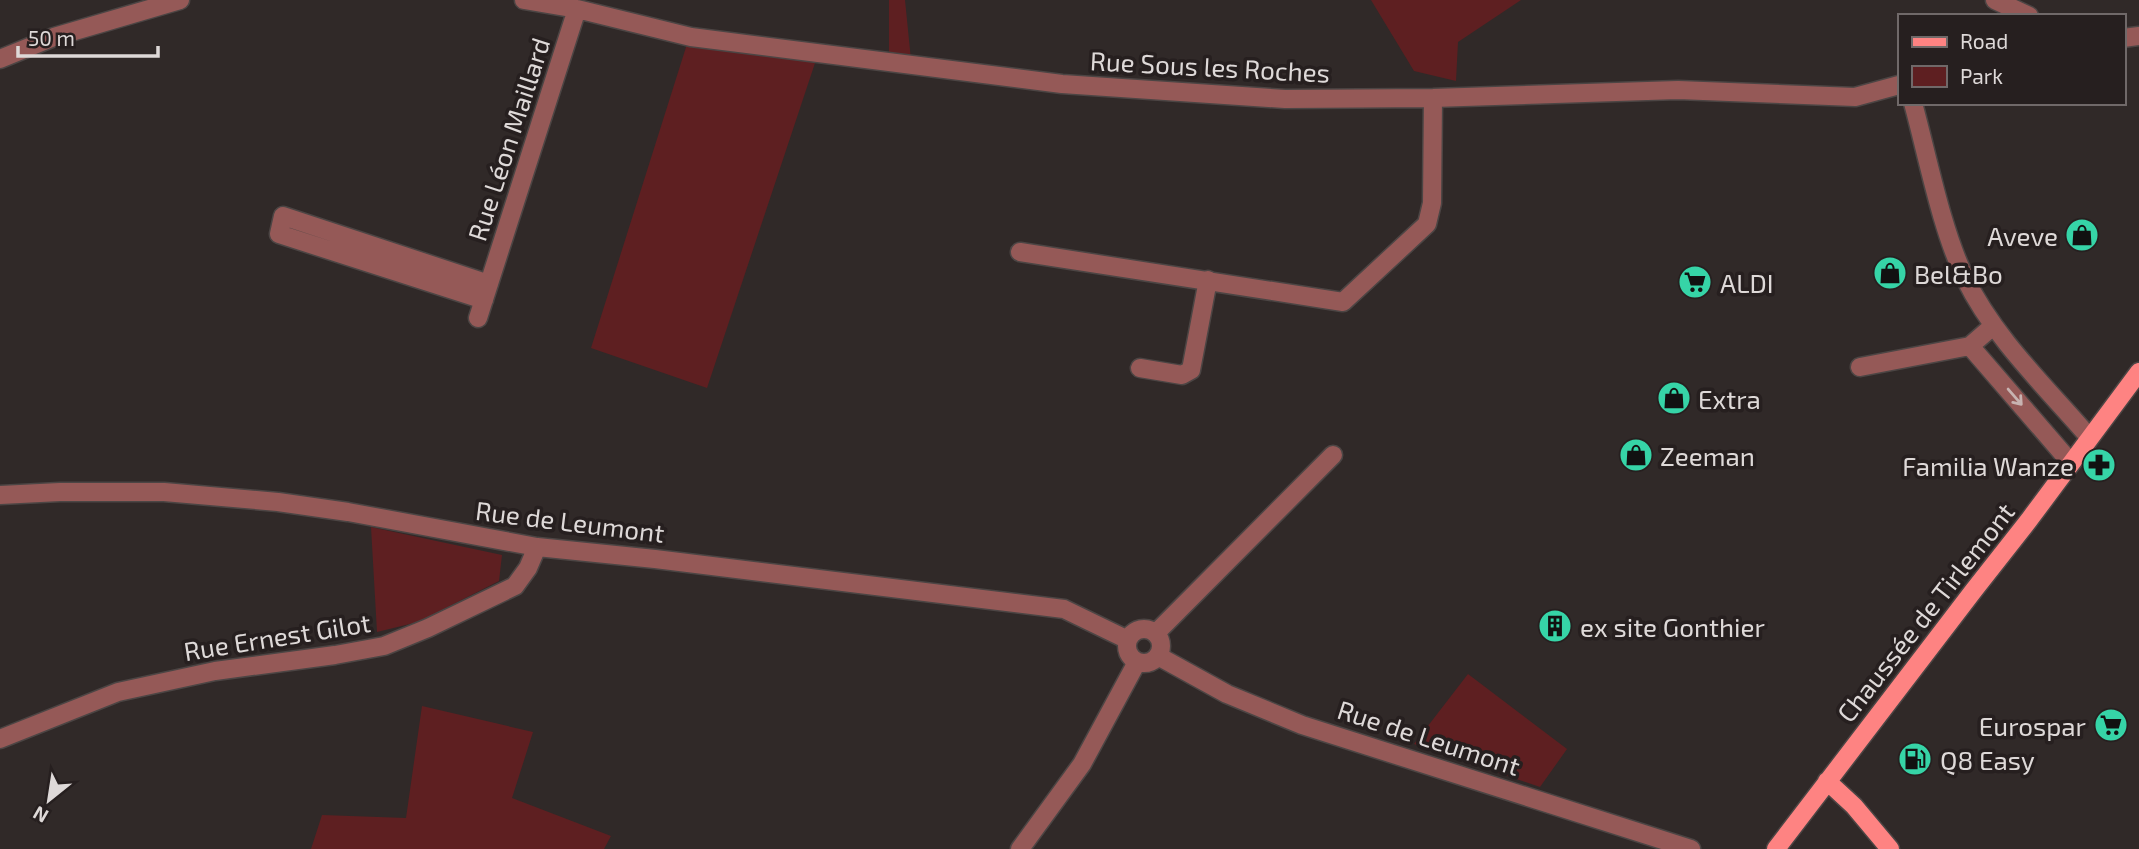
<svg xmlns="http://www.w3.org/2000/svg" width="2139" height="849" viewBox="0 0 2139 849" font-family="'Exo 2',sans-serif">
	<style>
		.green { fill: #5e1f21 }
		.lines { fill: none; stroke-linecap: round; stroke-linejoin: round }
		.minor-casing { stroke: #4c4544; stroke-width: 21 }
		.major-casing { stroke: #4c4544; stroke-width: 21 }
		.minor { stroke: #955957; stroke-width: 18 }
		.major { stroke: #fe8382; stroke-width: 18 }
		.oneway { stroke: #c8b3b1 }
		.labels { text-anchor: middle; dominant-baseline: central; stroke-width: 7; stroke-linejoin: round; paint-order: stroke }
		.street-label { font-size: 26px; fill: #ded9d8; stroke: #261f1f }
		.poi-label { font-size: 26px; fill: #ded9d8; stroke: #261f1f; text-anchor: start }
	</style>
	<rect width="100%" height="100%" fill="#302928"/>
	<!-- green -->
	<path class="green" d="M 889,0 L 905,0 L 911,60 L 889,59 Z
		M 1371,0 L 1521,0 L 1458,42 L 1456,81 L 1414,71 Z
		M 687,44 L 817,57 L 707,388 L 591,348 Z
		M 371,527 L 502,555 L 499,581 L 418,622 L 377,632 Z
		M 1468,674 L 1567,749 L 1540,787 L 1414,744 Z
		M 422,706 L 533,732 L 512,798 L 611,836 L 604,849 L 311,849 L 322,815 L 406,818 Z"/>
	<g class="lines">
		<defs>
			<path id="minor" d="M 524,0 L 577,9 L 691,37 L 1062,84 L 1285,99 L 1433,98 L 1678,90 L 1855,97 L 1899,85
				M 1995,0 L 2029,16
				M 2123,38 L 2139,36
				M 0,59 L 54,37 L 180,0
				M 1913,103 C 1928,158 1941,228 1965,278 C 1994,338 2046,387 2089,437
				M 1020,252 L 1343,302 L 1427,224 L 1432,203 L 1433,98
				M 484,300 L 279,234 L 283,216 L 489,284
				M 478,318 L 577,9
				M 1970,346 L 2071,463
				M 1860,367 L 1970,346 L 1993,326
				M 1140,368 L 1182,375 L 1191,370 L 1208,280
				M 0,495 L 60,492 L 164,492 L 278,502 L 348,512 L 537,547 L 655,559 L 1064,609 L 1128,640
				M1127 646a17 17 0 1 1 34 0a17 17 0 1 1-34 0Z
				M 1156,633 L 1333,455
				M 1158,656 L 1227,694 L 1302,725 L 1691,849
				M 0,739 L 118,692 L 215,671 L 335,655 L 384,646 L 428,628 L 515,586 L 528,568 L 537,547
				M 1020,849 L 1082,764 L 1137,662"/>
			<path id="major" d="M 1827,781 L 1854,806 L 1890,849
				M 1776,849 L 1974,590 L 2029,520 L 2139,372"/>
		</defs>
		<!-- minor casing -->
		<use href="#minor" class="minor-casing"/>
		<!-- major casing -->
		<use href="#major" class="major-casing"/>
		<!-- minor -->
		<use href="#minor" class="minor"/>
		<!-- major -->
		<use href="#major" class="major"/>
	</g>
	<!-- one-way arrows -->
	<defs><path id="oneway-shaft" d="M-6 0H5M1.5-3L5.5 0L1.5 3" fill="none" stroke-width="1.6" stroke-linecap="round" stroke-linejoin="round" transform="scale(1.75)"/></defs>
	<use class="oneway" href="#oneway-shaft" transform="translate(2015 397) rotate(49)"/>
	<!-- icons -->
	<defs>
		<symbol id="shop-disc" viewBox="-11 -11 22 22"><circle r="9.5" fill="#36d4a7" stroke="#261f1f"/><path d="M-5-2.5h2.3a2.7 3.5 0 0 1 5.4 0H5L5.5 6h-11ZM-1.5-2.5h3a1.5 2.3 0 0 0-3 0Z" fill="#111"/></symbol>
		<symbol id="supermarket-disc" viewBox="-11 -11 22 22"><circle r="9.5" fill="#36d4a7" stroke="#261f1f"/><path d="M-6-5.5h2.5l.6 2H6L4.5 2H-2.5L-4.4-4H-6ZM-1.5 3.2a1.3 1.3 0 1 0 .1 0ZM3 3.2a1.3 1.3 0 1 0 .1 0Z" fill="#111"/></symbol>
		<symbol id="pharmacy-disc" viewBox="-11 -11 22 22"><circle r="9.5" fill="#36d4a7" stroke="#261f1f"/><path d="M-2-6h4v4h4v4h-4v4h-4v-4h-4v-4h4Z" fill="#111"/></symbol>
		<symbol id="building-disc" viewBox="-11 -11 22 22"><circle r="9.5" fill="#36d4a7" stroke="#261f1f"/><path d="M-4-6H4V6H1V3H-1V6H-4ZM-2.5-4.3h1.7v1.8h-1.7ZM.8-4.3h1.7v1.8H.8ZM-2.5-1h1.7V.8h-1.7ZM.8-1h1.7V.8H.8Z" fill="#111"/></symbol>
		<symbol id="fuel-disc" viewBox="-11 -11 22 22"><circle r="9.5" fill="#36d4a7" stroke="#261f1f"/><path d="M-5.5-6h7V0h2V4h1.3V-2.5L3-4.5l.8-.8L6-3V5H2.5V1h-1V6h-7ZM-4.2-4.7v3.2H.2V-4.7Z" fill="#111"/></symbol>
	</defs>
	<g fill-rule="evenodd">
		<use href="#shop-disc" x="2063" y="216" width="38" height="38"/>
		<use href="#shop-disc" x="1871" y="254" width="38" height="38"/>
		<use href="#supermarket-disc" x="1676" y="263" width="38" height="38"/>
		<use href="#shop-disc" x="1655" y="379" width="38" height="38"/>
		<use href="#shop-disc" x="1617" y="436" width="38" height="38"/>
		<use href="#pharmacy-disc" x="2080" y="446" width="38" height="38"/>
		<use href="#building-disc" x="1536" y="607" width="38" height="38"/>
		<use href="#supermarket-disc" x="2092" y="706" width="38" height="38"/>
		<use href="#fuel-disc" x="1896" y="740" width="38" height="38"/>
	</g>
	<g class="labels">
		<!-- street labels -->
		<g class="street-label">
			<text transform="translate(1210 66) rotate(3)">Rue Sous les Roches</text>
			<text transform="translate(508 139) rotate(-72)">Rue Léon Maillard</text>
			<text transform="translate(570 521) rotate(7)">Rue de Leumont</text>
			<text transform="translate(1925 612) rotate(-52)">Chaussée de Tirlemont</text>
			<text transform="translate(277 636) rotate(-9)">Rue Ernest Gilot</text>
			<text transform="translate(1429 737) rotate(18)">Rue de Leumont</text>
		</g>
		<!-- poi labels -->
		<g class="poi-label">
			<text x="2058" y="235" text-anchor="end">Aveve</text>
			<text x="1914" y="273">Bel&amp;Bo</text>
			<text x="1720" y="282">ALDI</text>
			<text x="1698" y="398">Extra</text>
			<text x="1660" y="455">Zeeman</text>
			<text x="2074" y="465" text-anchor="end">Familia Wanze</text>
			<text x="1580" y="626">ex site Gonthier</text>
			<text x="2086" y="725" text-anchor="end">Eurospar</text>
			<text x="1940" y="759">Q8 Easy</text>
		</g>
	</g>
	<!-- legend -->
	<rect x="1898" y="14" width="228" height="91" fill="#261f1f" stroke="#706969" stroke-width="2"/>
	<rect x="1912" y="37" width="35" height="10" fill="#fe8382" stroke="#706969" stroke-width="2"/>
	<text x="1960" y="49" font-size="21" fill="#ded9d8">Road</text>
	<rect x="1912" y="66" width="35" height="21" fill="#5e1f21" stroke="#706969" stroke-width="2"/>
	<text x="1960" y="84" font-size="21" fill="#ded9d8">Park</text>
	<!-- north arrow -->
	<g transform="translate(49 800) rotate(210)" stroke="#261f1f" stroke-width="5" paint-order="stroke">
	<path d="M0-5L12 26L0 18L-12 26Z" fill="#ded9d8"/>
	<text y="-10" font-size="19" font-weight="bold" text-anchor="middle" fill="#ded9d8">N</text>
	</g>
	<!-- scale -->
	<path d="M18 46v10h140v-10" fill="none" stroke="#ded9d8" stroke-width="3.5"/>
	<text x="28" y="46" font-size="21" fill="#ded9d8" stroke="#261f1f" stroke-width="5" paint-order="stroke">50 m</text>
</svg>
